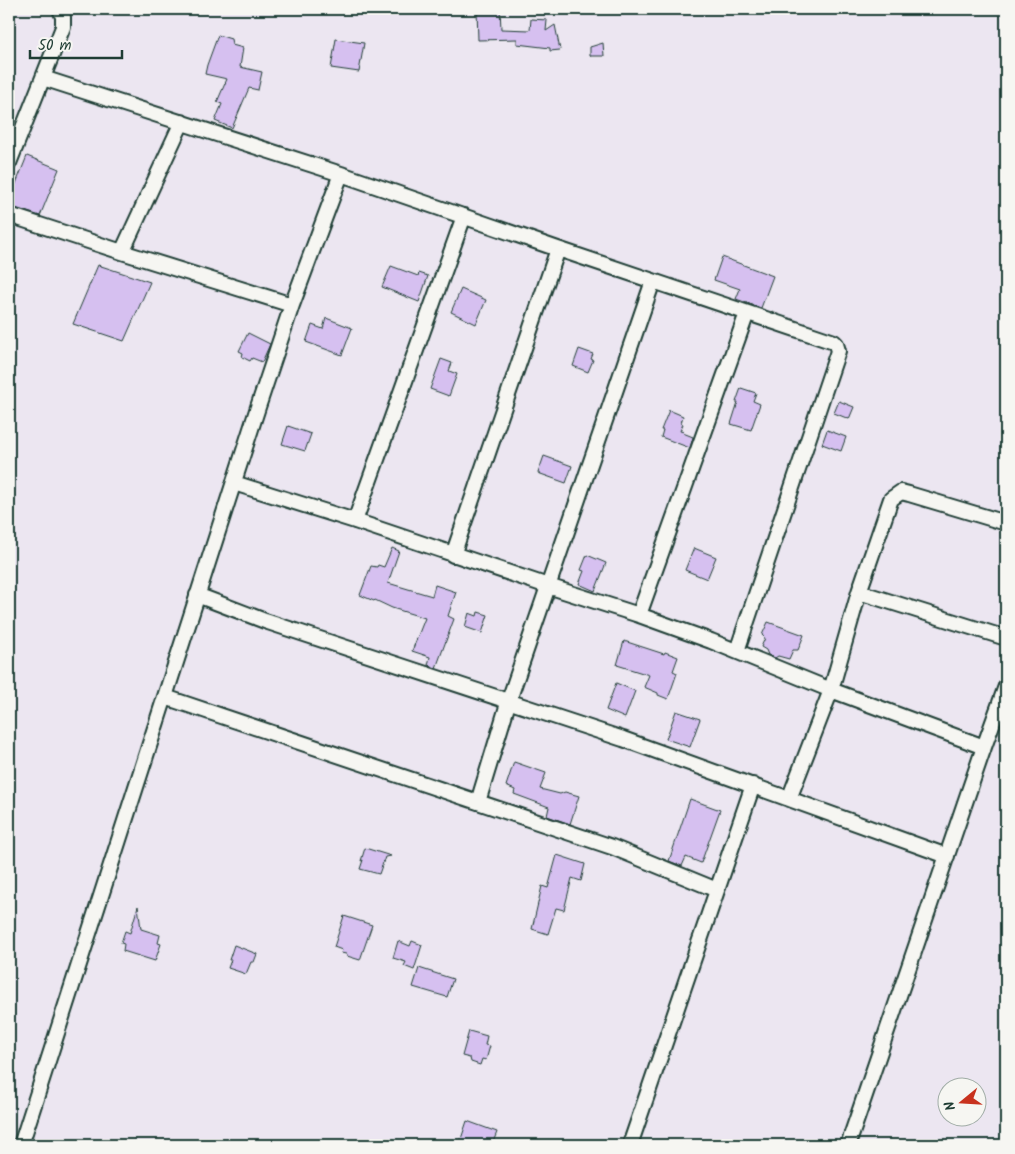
<svg xmlns="http://www.w3.org/2000/svg" width="1015" height="1154" viewBox="0 0 1015 1154" font-family="Kalam,sans-serif">
	<style>
		.building { fill: #d6c0f0; stroke: #1f3d34 }
		.lines { fill: none; stroke-linecap: round; stroke-linejoin: round }
		.street-casing { stroke: #1f3d34; stroke-width: 18 }
		.street { stroke: #f6f6f2; stroke-width: 14 }
	</style>
	<rect width="100%" height="100%" fill="#ece6f1"/>
	<filter id="ink" filterUnits="userSpaceOnUse"><feTurbulence type="fractalNoise" baseFrequency=".02" numOctaves="2"/><feDisplacementMap in="SourceGraphic" scale="10" xChannelSelector="R" yChannelSelector="G"/><feConvolveMatrix kernelMatrix="1 2 1 2 8 2 1 2 1" color-interpolation-filters="sRGB"/></filter>
	<g filter="url(#ink)">
		<!-- building -->
		<path class="building" d="M 477,9 L 500,9 L 501,29 L 530,30 L 531,19 L 547,20 L 546,31 L 555,25 L 560,50 L 550,51 L 550,48 L 517,44 L 517,39 L 478,40 Z
			M 218,35 L 231,39 L 232,45 L 243,48 L 240,67 L 262,72 L 258,90 L 249,88 L 232,128 L 215,121 L 222,104 L 217,102 L 227,79 L 205,74 L 207,65 Z
			M 336,39 L 364,43 L 359,72 L 331,68 Z
			M 603,43 L 604,56 L 590,56 L 590,47 Z
			M 27,156 L 59,169 L 40,216 L 9,206 L 9,201 Z
			M 722,257 L 773,276 L 761,308 L 736,299 L 740,289 L 714,280 Z
			M 98,265 L 150,282 L 124,341 L 73,324 Z
			M 391,266 L 418,276 L 419,273 L 428,276 L 419,302 L 382,287 Z
			M 461,289 L 486,300 L 476,324 L 451,312 Z
			M 326,318 L 352,328 L 342,355 L 306,342 L 312,325 L 323,329 Z
			M 248,333 L 270,344 L 262,362 L 252,358 L 250,361 L 242,357 L 243,353 L 239,351 Z
			M 579,349 L 593,354 L 591,359 L 593,360 L 588,372 L 573,366 Z
			M 441,359 L 452,363 L 449,371 L 457,374 L 449,396 L 430,389 Z
			M 741,388 L 756,393 L 753,401 L 760,404 L 751,430 L 731,424 L 738,402 L 736,402 Z
			M 839,401 L 854,407 L 849,419 L 834,413 Z
			M 669,410 L 683,416 L 681,423 L 683,424 L 680,431 L 684,432 L 683,433 L 693,437 L 690,448 L 661,437 L 663,430 L 661,430 Z
			M 288,426 L 311,434 L 305,451 L 282,444 Z
			M 827,430 L 846,437 L 841,451 L 822,444 Z
			M 544,456 L 572,466 L 566,483 L 538,473 Z
			M 392,548 L 399,551 L 388,583 L 432,596 L 435,585 L 456,592 L 448,616 L 454,619 L 436,668 L 428,665 L 430,657 L 412,651 L 425,618 L 392,608 L 375,600 L 374,601 L 360,595 L 371,566 L 377,567 L 378,565 L 384,567 Z
			M 694,548 L 716,557 L 707,579 L 685,570 Z
			M 587,555 L 606,563 L 595,591 L 579,584 L 584,571 L 581,570 Z
			M 478,612 L 488,615 L 482,633 L 465,627 L 469,613 L 477,616 Z
			M 768,622 L 804,635 L 798,650 L 793,650 L 789,659 L 778,656 L 775,658 L 770,656 L 768,655 L 766,650 L 761,647 L 765,638 L 762,635 Z
			M 624,641 L 664,654 L 665,652 L 678,657 L 673,671 L 677,673 L 668,699 L 658,695 L 658,693 L 644,687 L 649,675 L 617,665 Z
			M 616,683 L 635,691 L 625,718 L 606,710 Z
			M 676,711 L 700,719 L 690,747 L 666,739 Z
			M 514,762 L 546,773 L 540,789 L 560,794 L 565,792 L 579,796 L 570,824 L 547,816 L 549,807 L 514,794 L 515,790 L 506,786 Z
			M 690,799 L 720,810 L 701,863 L 686,857 L 682,866 L 669,861 Z
			M 365,848 L 391,856 L 385,857 L 379,874 L 360,869 L 363,860 L 361,861 Z
			M 557,855 L 585,864 L 581,881 L 572,878 L 564,910 L 556,908 L 548,934 L 532,929 L 542,886 L 548,888 Z
			M 138,906 L 141,929 L 160,935 L 158,943 L 161,944 L 155,961 L 123,951 L 124,944 L 121,943 L 125,931 L 130,933 Z
			M 344,916 L 372,925 L 360,960 L 347,956 L 346,954 L 341,953 L 342,950 L 334,947 Z
			M 398,941 L 410,946 L 412,941 L 422,945 L 414,970 L 404,966 L 406,962 L 393,958 Z
			M 234,945 L 257,954 L 254,962 L 251,962 L 246,974 L 228,968 L 231,960 L 229,960 Z
			M 419,968 L 453,979 L 447,997 L 413,987 Z
			M 469,1031 L 487,1036 L 485,1045 L 490,1046 L 486,1060 L 482,1059 L 480,1065 L 471,1062 L 470,1058 L 462,1056 Z
			M 467,1121 L 497,1132 L 492,1145 L 459,1145 Z"/>
		<g class="lines">
			<defs>
				<path id="street" d="M 43,78 L 341,174 L 558,249 L 834,342 L 836,344 L 838,351 L 737,651
					M 9,163 L 63,27 L 63,17 L 60,9
					M 9,215 L 122,252 L 292,305
					M 122,252 L 182,122
					M 234,483 L 355,521 L 548,586 L 639,615 L 711,641 L 831,690 L 984,747
					M 355,521 L 464,216
					M 453,555 L 558,249
					M 859,592 L 1006,638
					M 197,595 L 265,621 L 623,739 L 947,856
					M 639,615 L 747,313
					M 165,697 L 612,847 L 717,890
					M 789,799 L 831,690 L 859,592 L 891,499 L 901,492 L 909,494 L 1006,523
					M 478,802 L 509,700 L 653,281
					M 21,1145 L 258,407 L 292,305 L 341,174
					M 630,1145 L 753,785
					M 848,1145 L 984,747 L 1006,686"/>
			</defs>
			<!-- street casing -->
			<use href="#street" class="street-casing"/>
			<!-- street -->
			<use href="#street" class="street"/>
		</g>
	</g>
	<!-- margin -->
	<rect width="1015" height="1154" fill="none" stroke="#f6f6f2" stroke-width="30"/>
	<rect x="15" y="15" width="985" height="1124" fill="none" stroke="#1f3d34" stroke-width="2" filter="url(#ink)"/>
	<!-- north arrow -->
	<g transform="translate(962 1102) rotate(252)"><circle r="24" fill="#f6f6f2" stroke="#a0aca6"/>
	<path d="M0-4L9 19L0 12L-9 19Z" fill="#c8321e"/>
	<text y="-8" font-size="14" font-weight="bold" text-anchor="middle" fill="#1f3d34">N</text>
	</g>
	<!-- scale -->
	<path d="M30 50v8h92v-8" fill="none" stroke="#1f3d34" stroke-width="2.5"/>
	<text x="38" y="50" font-size="15" fill="#1f3d34" stroke="#f6f6f2" stroke-width="4" paint-order="stroke">50 m</text>
</svg>
